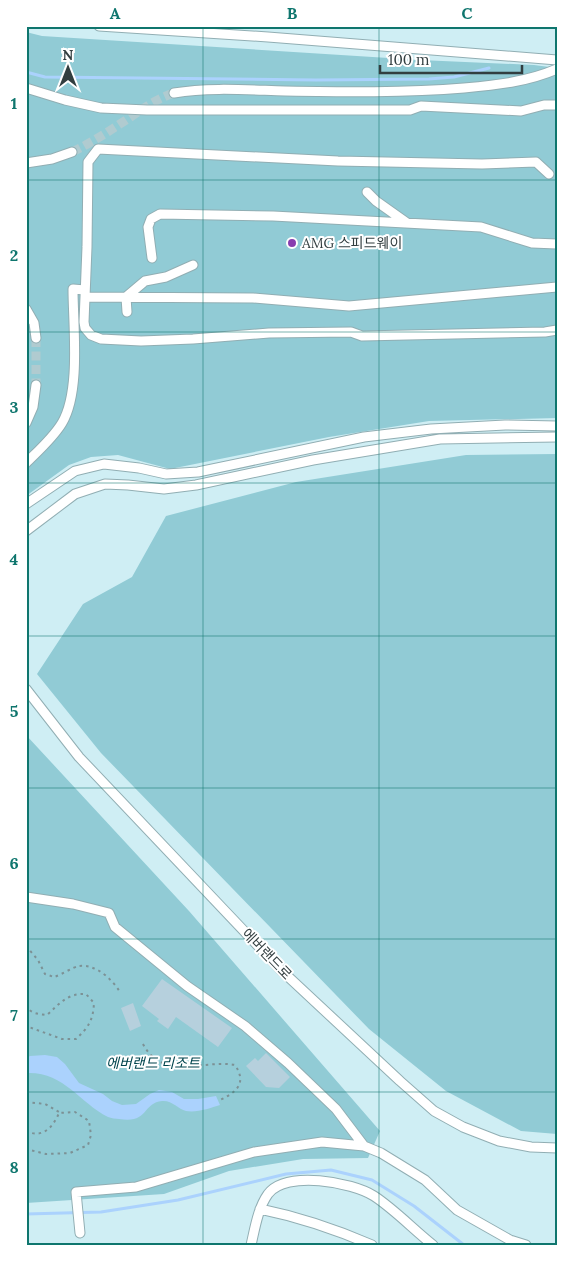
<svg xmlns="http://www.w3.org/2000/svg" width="583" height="1271" viewBox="0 0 583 1271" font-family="Lora,'Noto Sans KR',serif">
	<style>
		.green { fill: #91cbd5 }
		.water { fill: #abd2fd }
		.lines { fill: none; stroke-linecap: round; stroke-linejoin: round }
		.stream { stroke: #abd2fd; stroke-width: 3 }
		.building { fill: #b6d0dd }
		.minor-tunnel { stroke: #b0cbd0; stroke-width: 9; stroke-dasharray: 9 4.5; stroke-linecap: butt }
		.minor-casing { stroke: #91aeb3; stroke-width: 11 }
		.path { stroke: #7c9195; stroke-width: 2; stroke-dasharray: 2.5 4; stroke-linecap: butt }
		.minor { stroke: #fff; stroke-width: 9 }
		.grid { fill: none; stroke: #0f766e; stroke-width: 1; stroke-opacity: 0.55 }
		.poi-dot { fill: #883daf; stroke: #fff; stroke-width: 2 }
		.labels { text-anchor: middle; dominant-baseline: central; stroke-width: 4; stroke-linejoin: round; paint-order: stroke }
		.poi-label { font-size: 14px; fill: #323e40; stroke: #fff; text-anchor: start }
		.street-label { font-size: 14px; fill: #323e40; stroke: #fff }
		.park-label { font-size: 14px; font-style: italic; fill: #00444d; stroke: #fff }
		.neatline { fill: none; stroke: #0f766e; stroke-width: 2 }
		.grid-label { font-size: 16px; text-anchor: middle; font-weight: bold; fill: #0f766e }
	</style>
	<rect width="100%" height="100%" fill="#cfeef4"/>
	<!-- green -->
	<path class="green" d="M 504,26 L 557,26 L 557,29 L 530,29 Z
		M 26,32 L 42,36 L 420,60 L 534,65 L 557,68 L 557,418 L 429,421 L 329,437 L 170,469 L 118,455 L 91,457 L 69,465 L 26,496 Z
		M 557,454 L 557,1134 L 521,1131 L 446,1091 L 369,1029 L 101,753 L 37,674 L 83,604 L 132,577 L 166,516 L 296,482 L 466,455 Z
		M 26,735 L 189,911 L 380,1131 L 368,1158 L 303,1159 L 229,1171 L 164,1194 L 26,1203 Z"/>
	<!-- water -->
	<path class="water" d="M 45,1055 L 57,1057 L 65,1064 L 79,1083 L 103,1094 L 112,1101 L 122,1105 L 136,1104 L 150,1094 L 159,1090 L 172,1092 L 184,1099 L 198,1099 L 216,1096 L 220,1105 C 210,1108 197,1113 186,1111 C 178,1109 172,1100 162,1101 C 142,1103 149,1124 119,1119 C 116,1119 111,1118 108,1117 C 79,1102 63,1071 26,1073 L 26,1058 L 30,1056 Z"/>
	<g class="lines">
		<!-- stream -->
		<path class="stream" d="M 26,72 L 45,77 L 316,80 L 429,79 L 454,77 L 489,68
			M 26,1214 L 101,1212 L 178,1200 L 286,1174 L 331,1170 L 372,1180 L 414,1206 L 464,1245"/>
	</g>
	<!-- building -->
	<path class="building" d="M 162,979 L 232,1028 L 218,1047 L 176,1017 L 168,1029 L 157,1021 L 159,1019 L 142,1006 Z
		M 133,1003 L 141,1026 L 130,1031 L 121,1008 Z
		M 266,1053 L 290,1077 L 279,1088 L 266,1087 L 246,1066 L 255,1058 L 258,1061 Z"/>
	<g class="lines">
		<!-- minor-tunnel -->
		<path class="minor-tunnel" d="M 72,152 C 93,142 111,130 129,118 C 144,108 158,98 174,93
			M 36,338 L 36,385"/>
		<defs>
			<path id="minor" d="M 99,26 L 268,37 L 557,60
				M 26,88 L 65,100 L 101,108 L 147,110 L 410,110 L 421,106 L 521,111 L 544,105 L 557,105
				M 174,93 C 210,87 248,90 285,91 C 344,92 404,93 464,88 C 496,85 527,82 557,69
				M 26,163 L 52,159 L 72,152
				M 549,174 L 536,162 L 482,164 L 338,161 L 98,149 L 88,162 L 87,247 L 84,322 L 85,328 L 91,335 L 101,339 L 141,341 L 193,339 L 269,333 L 351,332 L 362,336 L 545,332 L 557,330
				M 367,192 L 376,201 L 407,223
				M 152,258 L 148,227 L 151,219 L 160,214 L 273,216 L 481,227 L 532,243 L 557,244
				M 85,297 L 253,298 L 349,306 L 557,287
				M 26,309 L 34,323 L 36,338
				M 127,312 L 126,297 L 145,281 L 166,277 L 193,265
				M 26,423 L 33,407 L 36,385
				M 26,463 C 38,451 53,438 62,423 C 81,391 73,326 73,289 L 85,290
				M 26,504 L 75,471 L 104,464 L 139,468 L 166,474 L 198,472 L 364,437 L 431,429 L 505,425 L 557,426
				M 26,531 L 75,494 L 105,484 L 128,485 L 164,489 L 196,485 L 313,460 L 440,439 L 557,437
				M 26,689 L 79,757 L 281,970 L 400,1081 L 434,1111 L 463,1127 L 499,1141 L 531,1147 L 557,1148
				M 26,897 L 73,904 L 109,913 L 115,927 L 187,986 L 245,1026 L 288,1063 L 336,1109 L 364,1146
				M 260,1209 C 299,1217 335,1229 372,1245
				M 80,1233 L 76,1192 L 136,1187 L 254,1152 L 322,1142 L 364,1146 L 381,1153 L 425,1180 L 457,1210 L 510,1240 L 526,1245
				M 251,1245 C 255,1228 258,1208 268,1194 C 286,1170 352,1182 374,1196 C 394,1209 414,1230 433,1245"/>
		</defs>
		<!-- minor casing -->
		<use href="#minor" class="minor-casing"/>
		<!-- path -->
		<path class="path" d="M 26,946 L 38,960 L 45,974 L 54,977 C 61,975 73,967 79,966 C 96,964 112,979 120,992
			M 26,1005 C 30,1014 39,1014 47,1015 C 60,1003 68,993 86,994 L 94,1003 C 93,1020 89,1027 76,1039 L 62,1039 L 26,1026
			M 143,1044 C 163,1082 203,1059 235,1065 C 247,1083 237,1092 220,1100
			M 26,1102 L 45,1104 L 59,1112
			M 26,1131 C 43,1139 53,1127 59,1113 L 75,1112 L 89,1121 L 91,1135 L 88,1145 L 70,1153 L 46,1154 L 26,1149"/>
		<!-- minor -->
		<use href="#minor" class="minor"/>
	</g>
	<!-- grid -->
	<path class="grid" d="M 203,26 L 203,1245M 379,26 L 379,1245M 26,180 L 557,180M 26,332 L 557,332M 26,483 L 557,483M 26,636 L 557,636M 26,788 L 557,788M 26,939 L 557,939M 26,1092 L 557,1092"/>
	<!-- markers -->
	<circle class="poi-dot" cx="292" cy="243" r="5"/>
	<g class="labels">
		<!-- poi labels -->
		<g class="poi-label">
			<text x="302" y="243">AMG 스피드웨이</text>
		</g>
		<!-- street labels -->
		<g class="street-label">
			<text transform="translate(267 954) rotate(46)">에버랜드로</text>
		</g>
		<!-- park labels -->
		<g class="park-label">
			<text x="153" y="1063">에버랜드 리조트</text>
		</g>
	</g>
	<!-- border -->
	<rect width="583" height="1271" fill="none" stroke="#ffffff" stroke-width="55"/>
	<!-- north arrow -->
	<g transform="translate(68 68)" stroke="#ffffff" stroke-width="4" paint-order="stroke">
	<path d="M0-4L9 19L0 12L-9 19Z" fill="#323e40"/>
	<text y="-8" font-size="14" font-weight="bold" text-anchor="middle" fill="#323e40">N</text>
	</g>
	<!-- scale -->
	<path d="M380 65v8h142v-8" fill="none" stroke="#323e40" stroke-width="2.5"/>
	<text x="388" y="65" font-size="15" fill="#323e40" stroke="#ffffff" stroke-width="4" paint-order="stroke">100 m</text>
	<rect x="28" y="28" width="528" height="1216" class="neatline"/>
	<g class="grid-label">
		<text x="115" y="19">A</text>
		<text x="292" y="19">B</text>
		<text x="467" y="19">C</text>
		<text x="14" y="109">1</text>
		<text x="14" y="261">2</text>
		<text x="14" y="413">3</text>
		<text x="14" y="565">4</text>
		<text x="14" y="717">5</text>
		<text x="14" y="869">6</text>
		<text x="14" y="1021">7</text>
		<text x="14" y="1173">8</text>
	</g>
</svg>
